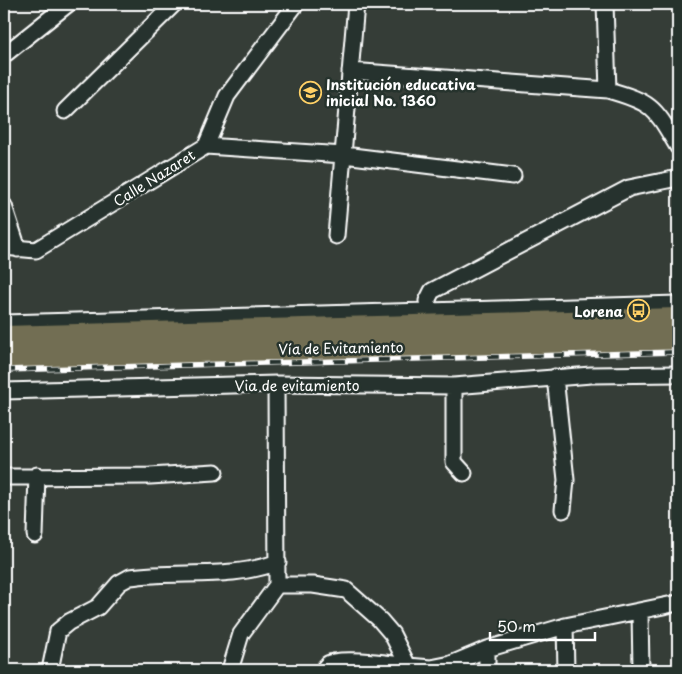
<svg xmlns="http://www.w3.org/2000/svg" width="682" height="674" viewBox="0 0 682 674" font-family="'Playpen Sans',sans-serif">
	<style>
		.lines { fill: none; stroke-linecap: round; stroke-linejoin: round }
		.minor-casing { stroke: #fff; stroke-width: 19 }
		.highway-casing { stroke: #fff; stroke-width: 26 }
		.minor { stroke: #26332d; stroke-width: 15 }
		.highway { stroke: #726e52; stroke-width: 22 }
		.rail-casing { stroke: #fff; stroke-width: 5.5 }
		.rail { stroke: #26332d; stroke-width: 4; stroke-dasharray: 11; stroke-linecap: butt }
		.labels { text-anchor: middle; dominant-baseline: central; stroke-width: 5; stroke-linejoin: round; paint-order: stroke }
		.poi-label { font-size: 14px; font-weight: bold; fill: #fff; stroke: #26332d; text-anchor: start }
		.street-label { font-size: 14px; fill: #fff; stroke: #26332d }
	</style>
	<rect width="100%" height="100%" fill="#353d37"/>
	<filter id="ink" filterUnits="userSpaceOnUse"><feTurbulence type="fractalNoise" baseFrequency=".02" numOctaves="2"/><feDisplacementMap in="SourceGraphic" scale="10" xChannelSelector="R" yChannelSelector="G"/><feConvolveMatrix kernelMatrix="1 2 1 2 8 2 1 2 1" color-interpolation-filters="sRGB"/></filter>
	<g filter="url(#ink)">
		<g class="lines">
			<defs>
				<path id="minor" d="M 605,4 L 608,90 C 654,103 654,107 678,147
					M 4,55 L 68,4
					M 350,71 L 608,90
					M 65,111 L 174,4
					M 206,146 L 344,155 L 513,176
					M 4,206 L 18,249
					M 336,236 L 356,4
					M 4,247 L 36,250 L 206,146 L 227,96 L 296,4
					M 432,311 L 427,301 L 432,291 L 629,188 L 678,178
					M 4,323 L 678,304
					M 555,377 L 566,480 L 563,510
					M 276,384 L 277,585 L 313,585 L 346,590 L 380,620 L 392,634 L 408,666 L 431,668 L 451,664 L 487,649 L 565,626 L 678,603
					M 454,386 L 454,462 L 464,473
					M 4,391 L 276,384 L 454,386 L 591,375 L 678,374
					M 4,477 L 150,476 L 215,472
					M 35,535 L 37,475
					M 640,612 L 641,670
					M 565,626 L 566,670
					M 487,649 L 487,670
					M 50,670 L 58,631 L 69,622 L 98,607 L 119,583 L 130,577 C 179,570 231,580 278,562
					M 230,670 L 241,634 L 277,585
					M 323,670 C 324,669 327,665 328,664 C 338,656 394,664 408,666 L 408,670"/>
				<path id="highway" d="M 4,337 L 678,319
					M 4,358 L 678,340"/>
			</defs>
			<!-- minor casing -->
			<use href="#minor" class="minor-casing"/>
			<!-- highway casing -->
			<use href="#highway" class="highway-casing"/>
			<!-- minor -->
			<use href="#minor" class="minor"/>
			<!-- highway -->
			<use href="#highway" class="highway"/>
			<defs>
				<path id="rail" d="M 4,370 L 678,352"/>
			</defs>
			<!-- rail casing -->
			<use href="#rail" class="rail-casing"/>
			<!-- rail -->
			<use href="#rail" class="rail"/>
		</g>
	</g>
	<!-- icons -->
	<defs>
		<symbol id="school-ring" viewBox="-11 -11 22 22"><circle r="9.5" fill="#26332d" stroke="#ffd166" stroke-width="1.5"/><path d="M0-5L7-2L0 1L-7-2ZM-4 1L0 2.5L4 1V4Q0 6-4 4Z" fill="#ffd166"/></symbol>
		<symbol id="bus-ring" viewBox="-11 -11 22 22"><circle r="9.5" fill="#26332d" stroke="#ffd166" stroke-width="1.5"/><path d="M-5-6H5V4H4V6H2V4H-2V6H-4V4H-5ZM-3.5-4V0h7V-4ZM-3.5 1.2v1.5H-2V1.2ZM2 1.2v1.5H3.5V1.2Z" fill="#ffd166"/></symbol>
	</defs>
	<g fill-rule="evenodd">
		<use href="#school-ring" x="298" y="80" width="25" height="25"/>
		<use href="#bus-ring" x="626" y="298" width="25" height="25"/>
	</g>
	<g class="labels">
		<!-- poi labels -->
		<g class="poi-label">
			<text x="326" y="84">Institución educativa<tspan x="326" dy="16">inicial No. 1360</tspan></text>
			<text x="623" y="311" text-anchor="end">Lorena</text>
		</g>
		<!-- street labels -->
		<g class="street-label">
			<text transform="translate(154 178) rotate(-32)">Calle Nazaret</text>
			<text transform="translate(341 348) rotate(-1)">Vía de Evitamiento</text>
			<text x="297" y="385">Via de evitamiento</text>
		</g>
	</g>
	<!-- margin -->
	<rect width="682" height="674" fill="none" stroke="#26332d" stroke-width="20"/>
	<rect x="10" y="10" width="662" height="654" fill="none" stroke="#fff" stroke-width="2" filter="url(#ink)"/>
	<!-- scale -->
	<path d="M490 632v8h105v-8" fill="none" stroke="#ffffff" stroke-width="2.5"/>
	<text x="497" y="632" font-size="15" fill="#ffffff" stroke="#26332d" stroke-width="4" paint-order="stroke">50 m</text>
</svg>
